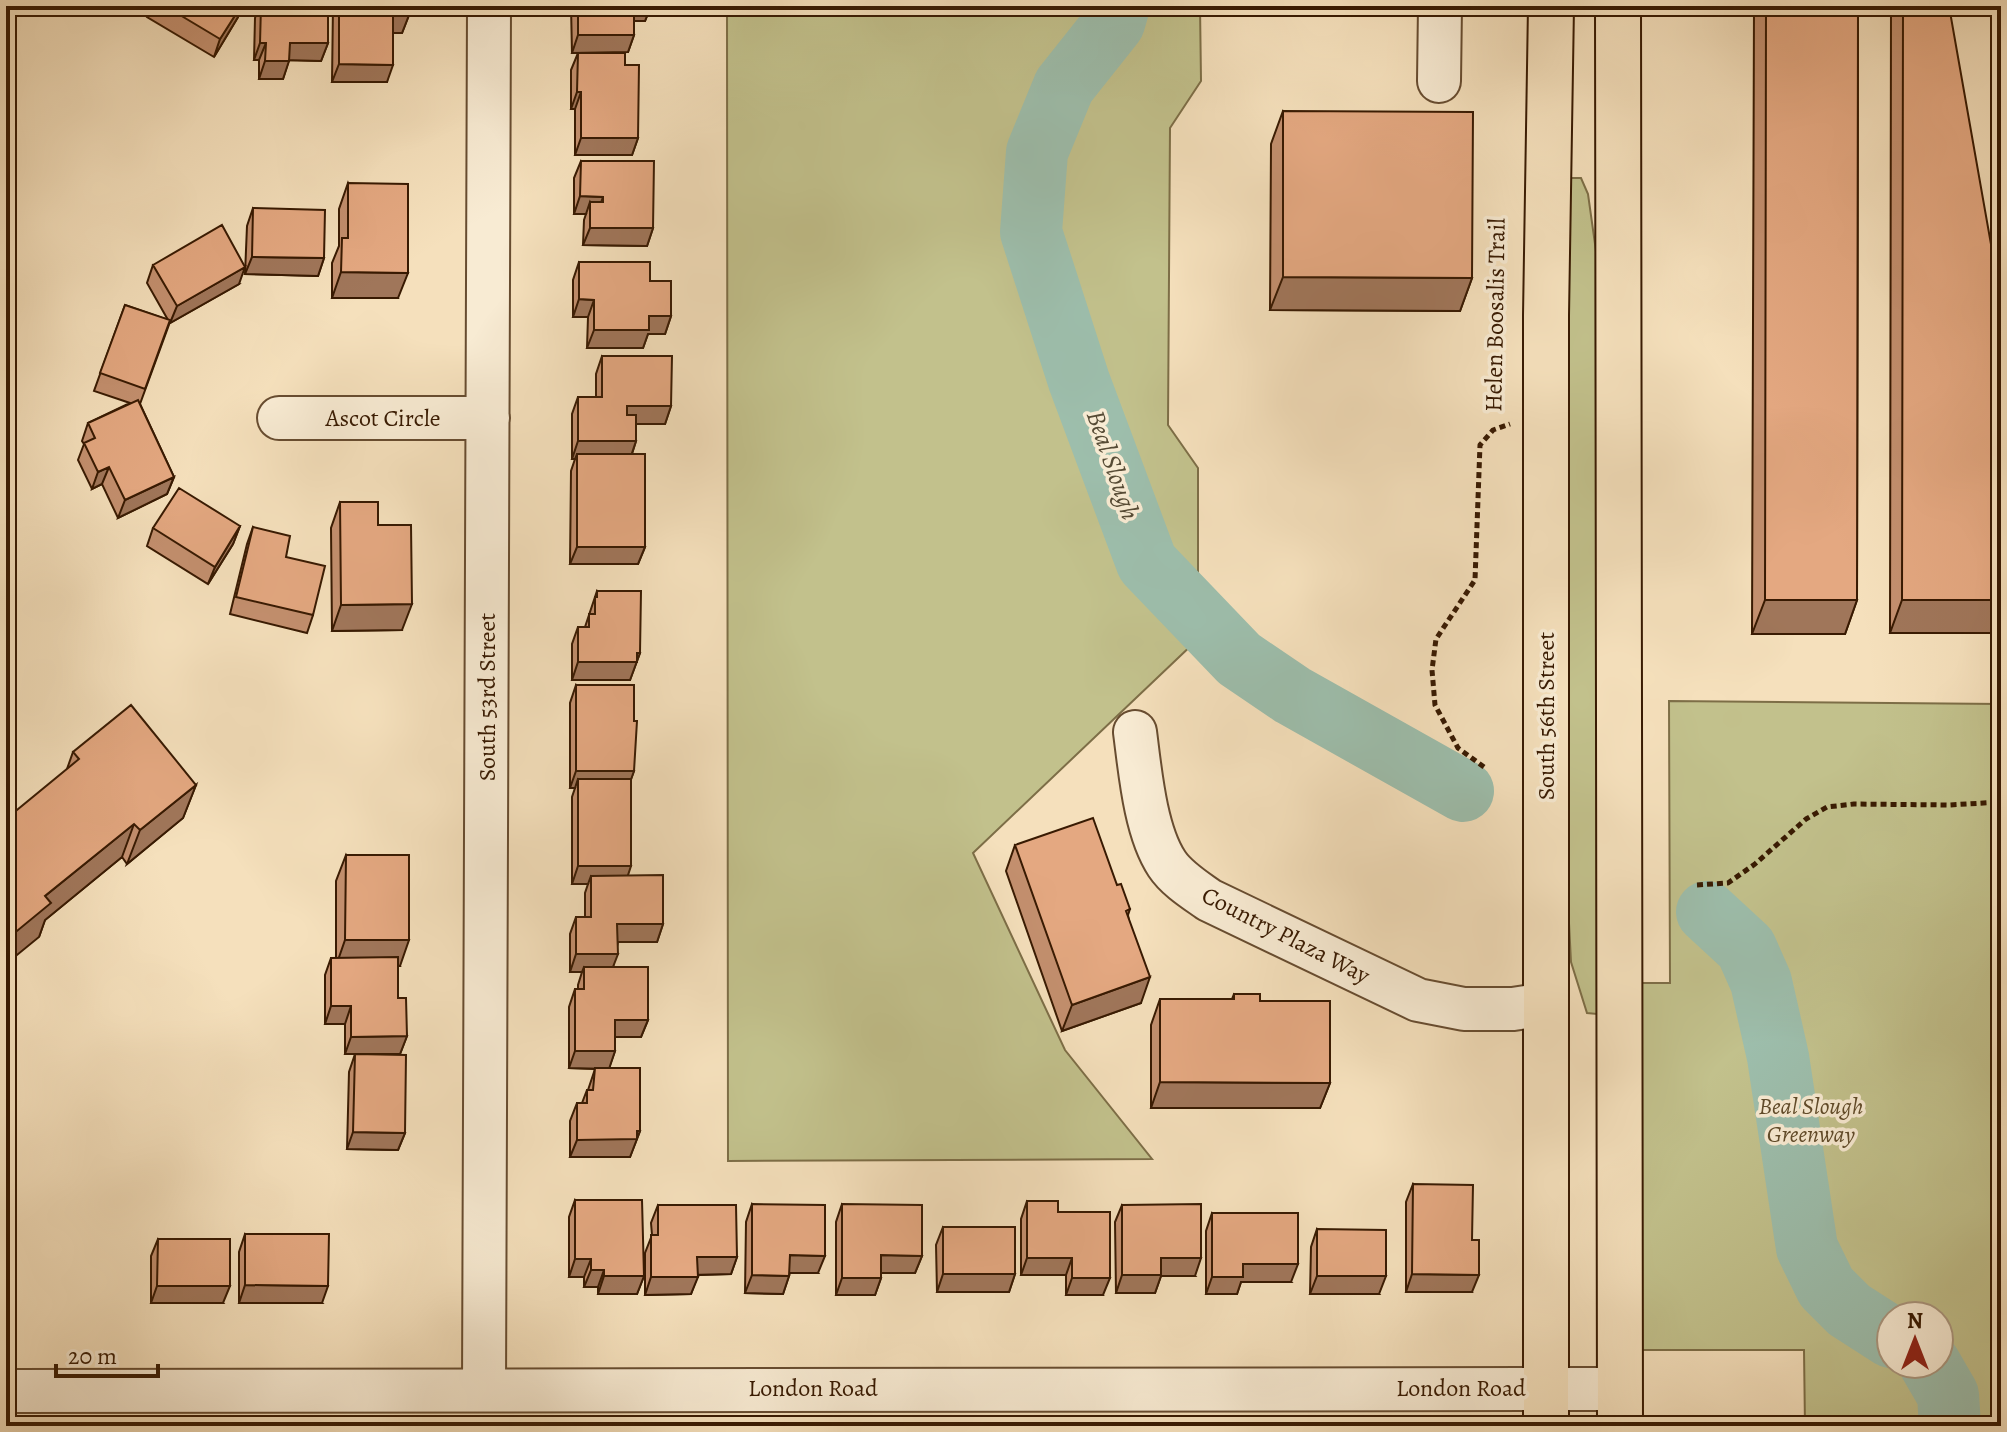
<svg xmlns="http://www.w3.org/2000/svg" width="2007" height="1432" viewBox="0 0 2007 1432" font-family="Alegreya,serif">
	<style>
		.green { fill: #c2c18c; stroke: #7d6e47; stroke-width: 2; fill-rule: evenodd }
		.lines { fill: none; stroke-linecap: round; stroke-linejoin: round }
		.river { stroke: #9dbeac; stroke-width: 62 }
		.minor-casing { stroke: #674c30; stroke-width: 46 }
		.major-casing { stroke: #381a02; stroke-width: 48 }
		.path { stroke: #381a02; stroke-width: 5; stroke-dasharray: 6 4; stroke-linecap: butt }
		.minor { stroke: #f8ebd3; stroke-width: 42 }
		.major { stroke: #f5e0bc; stroke-width: 44 }
		.wall { fill: #c4906f; stroke: #381a02; stroke-width: 2 }
		.shaded-wall { fill: #a0765a; stroke: #381a02; stroke-width: 2 }
		.building { fill: #e4a881; stroke: #381a02; stroke-width: 2 }
		.labels { text-anchor: middle; dominant-baseline: central; stroke-width: 7; stroke-linejoin: round; paint-order: stroke }
		.street-label { font-size: 24px; fill: #381a02; stroke: #f8ebd3 }
		.park-label { font-size: 24px; font-style: italic; fill: #614c2b; stroke: #f8ebd3 }
		.water-label { font-size: 26px; font-style: italic; fill: #564b35; stroke: #f8ebd3 }
	</style>
	<rect width="100%" height="100%" fill="#f5e0bc"/>
	<filter id="stains"><feTurbulence type="fractalNoise" baseFrequency=".0025" numOctaves="4"/><feColorMatrix values="0 0 0 0 .2 0 0 0 0 .09 0 0 0 0 .02 0 0 0 .5 -.17"/></filter>
	<radialGradient id="worn" r=".72"><stop offset=".6" stop-color="#630" stop-opacity="0"/><stop offset="1" stop-color="#630" stop-opacity=".3"/></radialGradient>
	<!-- green -->
	<path class="green" d="M 727,6 L 1200,6 L 1201,81 L 1170,128 L 1168,425 L 1198,468 L 1198,639 L 973,853 L 1065,1050 L 1152,1159 L 728,1161 Z
		M 1571,178 L 1581,178 L 1588,194 L 1596,251 L 1597,1014 L 1587,1013 L 1571,962 L 1567,884 L 1564,312 Z
		M 1669,701 L 2001,704 L 2001,1426 L 1805,1426 L 1804,1350 L 1619,1350 L 1619,983 L 1670,983 ZM 1891,1316 L 1939,1316 L 1939,1364 L 1891,1364 Z"/>
	<g class="lines">
		<!-- river -->
		<path class="river" d="M 1119,6 L 1114,23 L 1064,86 L 1037,152 L 1031,232 L 1079,381 L 1147,563 L 1239,659 L 1292,695 L 1463,791
			M 1707,912 L 1746,948 L 1761,982 L 1778,1057 L 1807,1248 L 1826,1287 L 1849,1310 L 1891,1337
			M 1930,1364 L 1948,1395 L 1950,1426"/>
		<defs>
			<path id="minor" d="M 1439,81 L 1440,6
				M 279,418 L 488,418
				M 1135,732 C 1140,770 1145,831 1167,864 C 1177,879 1195,890 1209,900 L 1418,1000 L 1464,1009 L 1513,1009 L 1545,1004
				M 484,1389 L 489,6
				M 6,1391 L 1620,1389"/>
			<path id="major" d="M 1618,6 L 1620,1426
				M 1546,1426 L 1546,315 L 1551,6"/>
		</defs>
		<!-- minor casing -->
		<use href="#minor" class="minor-casing"/>
		<!-- major casing -->
		<use href="#major" class="major-casing"/>
		<!-- path -->
		<path class="path" d="M 1484,767 L 1458,748 L 1435,705 L 1432,670 L 1436,639 L 1475,580 L 1480,445 L 1493,430 L 1510,424
			M 1697,885 L 1728,883 L 1755,864 L 1806,819 L 1827,807 L 1854,804 L 1949,805 L 2001,802"/>
		<!-- minor -->
		<use href="#minor" class="minor"/>
		<!-- major -->
		<use href="#major" class="major"/>
	</g>
	<!-- wall -->
	<path class="wall" d="M 151,6 L 242,6 L 238,17 L 214,57 L 147,17 Z
		M 259,6 L 328,6 L 328,43 L 321,61 L 289,60 L 283,79 L 259,79 L 259,60 L 254,60 L 255,18 Z
		M 333,6 L 409,6 L 409,15 L 402,33 L 393,33 L 387,82 L 332,82 Z
		M 571,6 L 651,6 L 645,21 L 634,21 L 634,35 L 628,52 L 572,53 Z
		M 1754,6 L 1858,6 L 1857,600 L 1845,634 L 1752,634 Z
		M 1891,6 L 1949,6 L 2001,633 L 1890,633 Z
		M 578,53 L 625,65 L 638,138 L 632,155 L 575,155 L 575,109 L 571,109 L 571,70 Z
		M 1283,111 L 1472,278 L 1460,311 L 1270,310 L 1271,144 Z
		M 581,161 L 653,228 L 647,246 L 583,245 L 584,220 L 586,214 L 574,214 L 574,178 Z
		M 348,183 L 398,298 L 332,298 L 332,263 L 339,246 L 339,209 Z
		M 253,208 L 324,258 L 318,276 L 245,274 L 247,226 Z
		M 579,262 L 650,281 L 671,316 L 665,334 L 648,334 L 643,348 L 587,348 L 588,317 L 573,317 L 573,280 Z
		M 153,265 L 239,284 L 170,323 L 170,322 L 140,404 L 174,477 L 167,494 L 118,518 L 102,484 L 92,489 L 78,460 L 84,444 L 82,441 L 88,423 L 130,403 L 94,391 L 125,305 L 168,320 L 147,283 Z
		M 602,356 L 671,406 L 665,424 L 636,424 L 636,441 L 632,454 L 645,547 L 638,564 L 570,564 L 571,471 L 575,459 L 572,459 L 572,414 L 578,397 L 596,397 L 596,374 Z
		M 340,502 L 378,525 L 402,630 L 332,631 L 331,528 Z
		M 240,526 L 233,544 L 208,584 L 147,546 L 153,528 Z
		M 253,527 L 286,557 L 313,615 L 307,633 L 230,614 L 247,544 Z
		M 597,591 L 640,653 L 630,680 L 572,680 L 572,644 L 578,627 L 585,627 Z
		M 576,685 L 634,771 L 631,779 L 628,876 L 663,924 L 657,942 L 618,942 L 613,967 L 648,1020 L 641,1037 L 615,1037 L 615,1051 L 609,1068 L 640,1131 L 630,1157 L 570,1157 L 570,1121 L 577,1103 L 582,1103 L 587,1090 L 588,1090 L 595,1069 L 569,1068 L 569,1007 L 575,989 L 578,989 L 578,985 L 582,972 L 570,972 L 570,934 L 576,917 L 585,917 L 585,893 L 588,884 L 572,884 L 572,797 L 575,788 L 570,788 L 570,703 Z
		M 73,752 L 196,785 L 183,818 L 127,864 L 122,857 L 45,920 L 39,937 L 67,769 Z
		M 1015,845 L 1130,909 L 1128,915 L 1141,1003 L 1062,1031 L 1006,871 Z
		M 346,855 L 400,966 L 398,966 L 398,998 L 407,1036 L 400,1054 L 345,1054 L 345,1024 L 325,1024 L 325,975 L 331,958 L 336,958 L 336,881 Z
		M 1234,994 L 1260,1001 L 1330,1083 L 1320,1108 L 1151,1108 L 1151,1025 L 1160,999 L 1232,999 Z
		M 355,1054 L 405,1133 L 398,1150 L 347,1149 L 349,1072 Z
		M 1413,1184 L 1472,1292 L 1406,1292 L 1406,1202 Z
		M 575,1200 L 644,1276 L 637,1294 L 598,1294 L 598,1287 L 584,1287 L 584,1277 L 569,1277 L 569,1217 Z
		M 1027,1201 L 1058,1212 L 1103,1295 L 1066,1295 L 1066,1275 L 1021,1275 L 1021,1219 Z
		M 752,1204 L 818,1273 L 790,1273 L 783,1294 L 745,1293 L 746,1222 Z
		M 842,1204 L 922,1256 L 915,1273 L 881,1273 L 881,1278 L 875,1295 L 836,1295 L 836,1222 Z
		M 658,1205 L 737,1257 L 731,1274 L 698,1275 L 691,1294 L 645,1295 L 645,1253 L 652,1235 L 651,1223 Z
		M 1122,1205 L 1195,1276 L 1161,1276 L 1155,1293 L 1116,1293 L 1115,1222 Z
		M 1212,1213 L 1291,1282 L 1241,1282 L 1237,1294 L 1206,1294 L 1206,1231 Z
		M 943,1227 L 1015,1274 L 1009,1292 L 937,1292 L 936,1245 Z
		M 1317,1229 L 1379,1294 L 1310,1294 L 1311,1247 Z
		M 245,1234 L 322,1303 L 239,1303 L 239,1252 Z
		M 158,1239 L 223,1303 L 151,1303 L 151,1256 Z"/>
	<!-- shaded-wall -->
	<path class="shaded-wall" d="M 241,6 L 242,6 L 238,17 L 214,57 L 220,39 Z
		M 633,6 L 651,6 L 645,21 L 628,21 Z
		M 1334,6 L 1431,6 L 1430,10 L 1332,11 Z
		M 393,15 L 409,15 L 402,33 L 387,33 Z
		M 578,35 L 634,35 L 628,52 L 572,53 Z
		M 260,43 L 266,43 L 259,60 L 254,60 Z
		M 290,43 L 328,43 L 321,61 L 283,60 Z
		M 265,61 L 289,61 L 283,79 L 259,79 Z
		M 339,64 L 393,65 L 387,82 L 332,82 Z
		M 577,92 L 581,92 L 575,109 L 571,109 Z
		M 581,138 L 638,138 L 632,155 L 575,155 Z
		M 580,196 L 603,197 L 597,214 L 590,202 L 586,214 L 574,214 Z
		M 590,228 L 653,228 L 647,246 L 583,245 Z
		M 252,257 L 324,258 L 318,276 L 245,274 Z
		M 245,267 L 239,284 L 170,323 L 177,306 Z
		M 341,272 L 408,273 L 398,298 L 332,298 Z
		M 1283,277 L 1472,278 L 1460,311 L 1270,310 Z
		M 579,299 L 594,300 L 588,317 L 573,317 Z
		M 649,316 L 671,316 L 665,334 L 648,334 L 643,348 L 587,348 L 594,330 Z
		M 627,406 L 671,406 L 665,424 L 620,424 Z
		M 578,441 L 636,441 L 630,459 L 577,454 L 575,459 L 572,459 Z
		M 109,467 L 102,484 L 92,489 L 98,472 Z
		M 174,477 L 167,494 L 118,518 L 125,500 Z
		M 240,526 L 233,544 L 208,584 L 215,567 Z
		M 577,547 L 645,547 L 638,564 L 570,564 Z
		M 1765,600 L 1857,600 L 1845,634 L 1752,634 Z
		M 1902,600 L 2001,600 L 2001,633 L 1890,633 Z
		M 412,604 L 402,630 L 332,631 L 341,605 Z
		M 637,653 L 640,653 L 630,680 L 572,680 L 578,662 Z
		M 576,771 L 634,771 L 628,788 L 578,779 L 575,788 L 570,788 Z
		M 196,785 L 183,818 L 127,864 L 140,830 Z
		M 134,824 L 122,857 L 45,920 L 39,937 L 6,964 L 6,940 L 45,896 Z
		M 578,866 L 631,866 L 625,884 L 591,876 L 588,884 L 572,884 Z
		M 617,924 L 663,924 L 657,942 L 611,942 Z
		M 345,940 L 409,940 L 400,966 L 336,966 Z
		M 576,954 L 618,954 L 611,972 L 584,967 L 582,972 L 570,972 Z
		M 1150,977 L 1141,1003 L 1062,1031 L 1072,1005 Z
		M 331,1006 L 351,1006 L 345,1024 L 325,1024 Z
		M 615,1020 L 648,1020 L 641,1037 L 609,1037 Z
		M 407,1036 L 400,1054 L 345,1054 L 351,1037 Z
		M 575,1051 L 615,1051 L 609,1069 L 569,1068 Z
		M 1160,1082 L 1330,1083 L 1320,1108 L 1151,1108 Z
		M 637,1131 L 640,1131 L 630,1157 L 570,1157 L 577,1140 Z
		M 353,1132 L 405,1133 L 398,1150 L 347,1149 Z
		M 790,1255 L 825,1256 L 818,1273 L 783,1273 Z
		M 881,1255 L 922,1256 L 915,1273 L 875,1273 Z
		M 697,1257 L 737,1257 L 731,1274 L 691,1275 Z
		M 1027,1258 L 1072,1258 L 1066,1275 L 1021,1275 Z
		M 1161,1258 L 1201,1258 L 1195,1276 L 1161,1276 L 1155,1293 L 1116,1293 L 1122,1275 Z
		M 575,1259 L 591,1259 L 584,1277 L 569,1277 Z
		M 1243,1264 L 1298,1264 L 1291,1282 L 1241,1282 L 1237,1294 L 1206,1294 L 1212,1277 Z
		M 591,1270 L 604,1270 L 598,1287 L 584,1287 Z
		M 943,1274 L 1015,1274 L 1009,1292 L 937,1292 Z
		M 1412,1274 L 1479,1275 L 1472,1292 L 1406,1292 Z
		M 752,1275 L 789,1276 L 783,1294 L 745,1293 Z
		M 604,1276 L 644,1276 L 637,1294 L 598,1294 Z
		M 1317,1276 L 1386,1276 L 1379,1294 L 1310,1294 Z
		M 651,1277 L 698,1277 L 691,1294 L 645,1295 Z
		M 842,1278 L 881,1278 L 875,1295 L 836,1295 Z
		M 1072,1278 L 1110,1278 L 1103,1295 L 1066,1295 Z
		M 245,1285 L 328,1286 L 322,1303 L 239,1303 Z
		M 157,1286 L 230,1286 L 223,1303 L 151,1303 Z"/>
	<!-- building -->
	<path class="building" d="M 165,6 L 241,6 L 220,39 Z
		M 261,6 L 328,6 L 328,43 L 290,43 L 289,61 L 265,61 L 266,43 L 260,43 Z
		M 339,6 L 409,6 L 409,15 L 393,15 L 393,65 L 339,64 Z
		M 578,6 L 634,6 L 634,35 L 578,35 Z
		M 1766,6 L 1858,6 L 1857,600 L 1765,600 Z
		M 1903,6 L 1949,6 L 2001,301 L 2001,600 L 1902,600 Z
		M 578,53 L 625,53 L 625,65 L 639,65 L 638,138 L 581,138 L 581,92 L 577,92 Z
		M 1283,111 L 1473,112 L 1472,278 L 1283,277 Z
		M 581,161 L 654,161 L 653,228 L 590,228 L 590,202 L 603,202 L 603,197 L 580,196 Z
		M 348,183 L 408,184 L 408,273 L 341,272 L 342,238 L 348,238 Z
		M 253,208 L 325,210 L 324,258 L 252,257 Z
		M 222,225 L 245,267 L 177,306 L 153,265 Z
		M 579,262 L 650,262 L 650,281 L 671,281 L 671,316 L 649,316 L 649,330 L 594,330 L 594,300 L 579,299 Z
		M 125,305 L 170,320 L 145,389 L 100,373 Z
		M 602,356 L 672,356 L 671,406 L 627,406 L 627,415 L 636,415 L 636,441 L 578,441 L 578,397 L 602,397 Z
		M 138,400 L 174,477 L 125,500 L 109,467 L 98,472 L 84,443 L 95,438 L 88,423 Z
		M 577,454 L 645,454 L 645,547 L 577,547 Z
		M 179,488 L 240,526 L 215,567 L 153,528 Z
		M 340,502 L 378,502 L 378,525 L 411,525 L 412,604 L 341,605 Z
		M 253,527 L 290,536 L 286,557 L 325,566 L 313,615 L 236,597 Z
		M 597,591 L 641,591 L 640,653 L 637,653 L 637,662 L 578,662 L 578,627 L 589,627 L 589,614 L 595,614 L 595,597 L 597,597 Z
		M 576,685 L 634,685 L 634,721 L 637,721 L 634,771 L 576,771 Z
		M 131,705 L 196,785 L 140,830 L 134,824 L 45,896 L 51,903 L 6,940 L 6,819 L 79,759 L 73,752 Z
		M 578,779 L 631,779 L 631,866 L 578,866 Z
		M 1093,818 L 1117,885 L 1121,884 L 1130,909 L 1126,911 L 1150,977 L 1072,1005 L 1015,845 Z
		M 346,855 L 409,855 L 409,940 L 345,940 Z
		M 663,875 L 663,924 L 617,924 L 618,954 L 576,954 L 576,917 L 591,917 L 591,876 Z
		M 398,957 L 398,998 L 406,998 L 407,1036 L 351,1037 L 351,1006 L 331,1006 L 331,958 Z
		M 584,967 L 648,967 L 648,1020 L 615,1020 L 615,1051 L 575,1051 L 575,989 L 584,989 Z
		M 1234,994 L 1260,994 L 1260,1001 L 1330,1001 L 1330,1083 L 1160,1082 L 1160,999 L 1234,999 Z
		M 355,1054 L 406,1055 L 405,1133 L 353,1132 Z
		M 595,1068 L 640,1068 L 640,1131 L 637,1131 L 637,1139 L 577,1140 L 577,1103 L 587,1103 L 587,1090 L 593,1090 Z
		M 1413,1184 L 1473,1185 L 1472,1240 L 1479,1240 L 1479,1275 L 1412,1274 Z
		M 575,1200 L 642,1200 L 644,1276 L 604,1276 L 604,1270 L 591,1270 L 591,1259 L 575,1259 Z
		M 1027,1201 L 1058,1201 L 1058,1212 L 1110,1212 L 1110,1278 L 1072,1278 L 1072,1258 L 1027,1258 Z
		M 752,1204 L 825,1205 L 825,1256 L 790,1255 L 789,1276 L 752,1275 Z
		M 842,1204 L 922,1205 L 922,1256 L 881,1255 L 881,1278 L 842,1278 Z
		M 1201,1204 L 1201,1258 L 1161,1258 L 1161,1275 L 1122,1275 L 1122,1205 Z
		M 658,1205 L 736,1205 L 737,1257 L 697,1257 L 698,1277 L 651,1277 L 651,1235 L 658,1235 Z
		M 1212,1213 L 1298,1213 L 1298,1264 L 1243,1264 L 1243,1277 L 1212,1277 Z
		M 943,1227 L 1015,1227 L 1015,1274 L 943,1274 Z
		M 1317,1229 L 1386,1230 L 1386,1276 L 1317,1276 Z
		M 245,1234 L 329,1234 L 328,1286 L 245,1285 Z
		M 158,1239 L 230,1239 L 230,1286 L 157,1286 Z"/>
	<g class="labels">
		<!-- street labels -->
		<g class="street-label">
			<text transform="translate(1495 315) rotate(-89)">Helen Boosalis Trail</text>
			<text x="383" y="418">Ascot Circle</text>
			<text transform="translate(487 697) rotate(-90)">South 53rd Street</text>
			<text transform="translate(1546 716) rotate(-90)">South 56th Street</text>
			<text transform="translate(1286 935) rotate(27)">Country Plaza Way</text>
			<text x="813" y="1388">London Road</text>
			<text x="1461" y="1388">London Road</text>
		</g>
		<!-- park labels -->
		<g class="park-label">
			<text x="1811" y="1106">Beal Slough<tspan x="1811" dy="28">Greenway</tspan></text>
		</g>
		<!-- water labels -->
		<g class="water-label">
			<text transform="translate(1113 465) rotate(71)">Beal Slough</text>
		</g>
	</g>
	<!-- margin -->
	<rect width="2007" height="1432" fill="none" stroke="#f5e0bc" stroke-width="32"/>
	<rect x="8" y="8" width="1991" height="1416" fill="none" stroke="#381a02" stroke-width="4"/>
	<rect x="16" y="16" width="1975" height="1400" fill="none" stroke="#381a02" stroke-width="2"/>
	<!-- north arrow -->
	<g transform="translate(1915 1340)"><circle r="38" fill="#f8ebd3" stroke="#ab977f" stroke-width="2"/>
	<path d="M0-6L14 30L0 20L-14 30Z" fill="#8f2418"/>
	<text y="-12" font-size="22" font-weight="bold" text-anchor="middle" fill="#381a02">N</text>
	</g>
	<!-- scale -->
	<path d="M56 1364v12h102v-12" fill="none" stroke="#381a02" stroke-width="4"/>
	<text x="68" y="1364" font-size="24" fill="#381a02" stroke="#f8ebd3" stroke-width="6" paint-order="stroke">20 m</text>
	<rect width="100%" height="100%" filter="url(#stains)"/>
	<rect width="100%" height="100%" fill="url(#worn)"/>
</svg>
